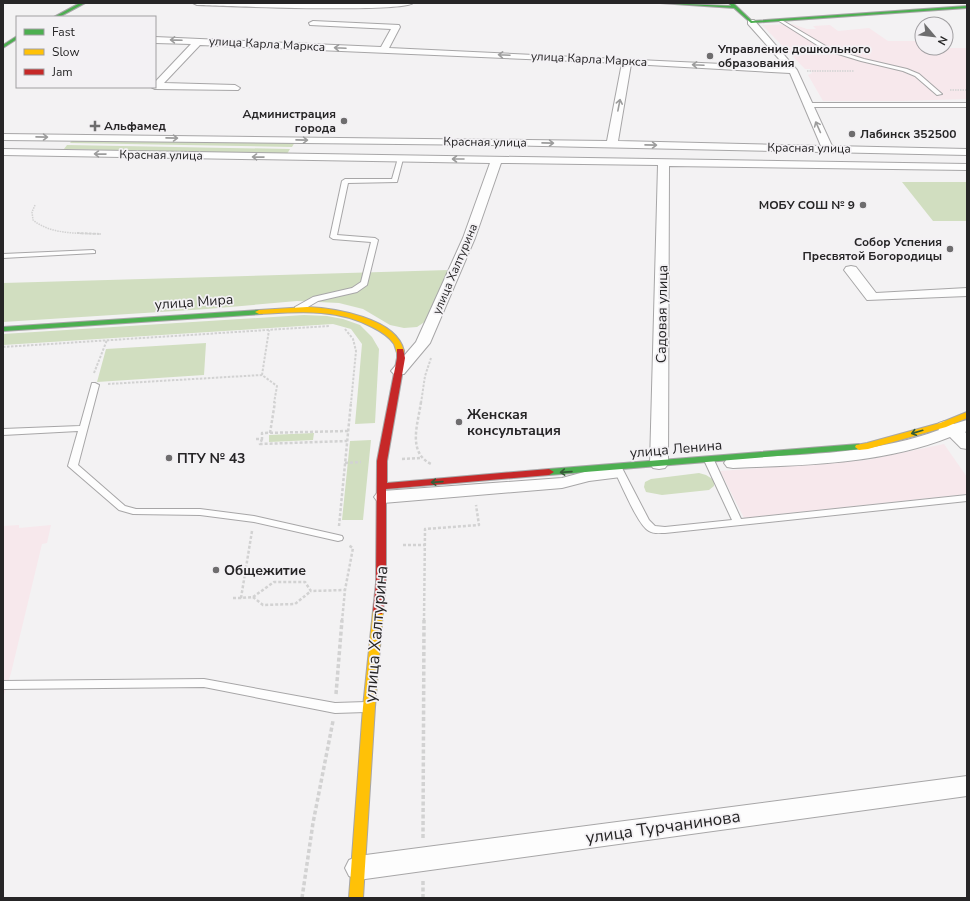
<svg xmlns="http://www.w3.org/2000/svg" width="970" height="901" viewBox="0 0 970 901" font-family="'Nunito Sans',sans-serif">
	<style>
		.commercial { fill: #f7e8ec }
		.green { fill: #d1dec0 }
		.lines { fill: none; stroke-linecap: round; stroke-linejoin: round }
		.lane-casing { stroke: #a7a6a7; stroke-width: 2 }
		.street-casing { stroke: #a7a6a7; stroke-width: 2 }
		.fast-casing { stroke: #a7a6a7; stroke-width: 2 }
		.slow-casing { stroke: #a7a6a7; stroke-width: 2 }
		.jam-casing { stroke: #a7a6a7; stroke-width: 2 }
		.path-far3 { stroke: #d2d2d2; stroke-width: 1.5; stroke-dasharray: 1.5 1; stroke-linecap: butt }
		.path-far2 { stroke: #d2d2d2; stroke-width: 2; stroke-dasharray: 2.5 1.5; stroke-linecap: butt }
		.path-far1 { stroke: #d2d2d2; stroke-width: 2.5; stroke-dasharray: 3 2; stroke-linecap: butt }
		.path { stroke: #d2d2d2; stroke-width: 3.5; stroke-dasharray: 4 2.5; stroke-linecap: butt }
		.lane { fill: #fdfdfd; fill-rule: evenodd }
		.street { fill: #fdfdfd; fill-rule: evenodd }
		.fast { fill: #4caf50; fill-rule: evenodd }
		.slow { fill: #ffc107; fill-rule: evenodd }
		.jam { fill: #c62828; fill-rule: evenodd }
		.oneway { stroke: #9c9c9c }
		.oneway2 { stroke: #355c37 }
		.poi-dot { fill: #6e6d6e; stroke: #f3f1f4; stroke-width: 1.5 }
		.labels { text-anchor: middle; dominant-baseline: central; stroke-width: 3.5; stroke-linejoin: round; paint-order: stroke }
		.far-street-label { font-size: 12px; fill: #262526; stroke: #f3f1f4 }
		.far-poi-label { font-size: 12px; font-weight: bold; fill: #262526; stroke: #f3f1f4; text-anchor: start }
		.street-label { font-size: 14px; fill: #262526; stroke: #f3f1f4 }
		.poi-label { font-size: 14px; font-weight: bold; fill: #262526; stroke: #f3f1f4; text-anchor: start }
		.near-street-label { font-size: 17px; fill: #262526; stroke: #f3f1f4 }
	</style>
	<rect width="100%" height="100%" fill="#f3f2f3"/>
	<!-- commercial -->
	<path class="commercial" d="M 792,24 L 807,29 L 816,29 L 813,26 L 830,25 L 838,31 L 869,28 L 888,41 L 922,41 L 922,48 L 967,48 L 967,99 L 901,101 L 823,101 L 808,75 L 812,73 L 810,69 L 805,69 L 762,25 Z
		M 944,444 L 967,477 L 967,494 L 744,518 L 720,471 L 867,460 Z
		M 19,525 L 19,528 L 51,525 L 47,543 L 42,544 L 11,673 L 3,698 L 3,526 Z"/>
	<!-- green -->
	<path class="green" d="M 73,139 L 295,142 L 292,147 L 70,143 Z
		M 67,145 L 290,149 L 287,154 L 64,149 Z
		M 902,182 L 967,182 L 967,221 L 933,221 Z
		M 449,270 L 426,321 L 417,327 L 404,328 L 390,325 L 363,309 L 339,303 L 297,301 L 207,309 L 3,322 L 3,283 Z
		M 304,315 L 327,316 L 343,319 L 360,325 L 372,337 L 379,349 L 375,423 L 355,424 L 362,344 L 351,329 L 333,324 L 3,345 L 3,334 Z
		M 206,343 L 204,375 L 97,382 L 106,349 Z
		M 314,433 L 313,440 L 269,442 L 269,435 Z
		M 371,440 L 363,520 L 342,520 L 350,441 Z
		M 699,473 L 706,475 L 714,480 L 714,486 L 709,490 L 662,495 L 646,492 L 644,487 L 645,482 L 651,479 Z"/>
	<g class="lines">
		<defs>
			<path id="lane" d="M 780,19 L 829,48 L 864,59 L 907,69 L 919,74 L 942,94 L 937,95 L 915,76 L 903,71 L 861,61 L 825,50 L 779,21 Z
				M 967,103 L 967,107 L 808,107 L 805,105 L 808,103 Z
				M 398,158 L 403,159 L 397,182 L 348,183 L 337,235 L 375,238 L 378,240 L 367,285 L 357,292 L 318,301 L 301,311 L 295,311 L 295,307 L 313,297 L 352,288 L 361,282 L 371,242 L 333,239 L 330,237 L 342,181 L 345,179 L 392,179 Z
				M 93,250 L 95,251 L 95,253 L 3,258 L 3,254 Z
				M 92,383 L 95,383 L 99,385 L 78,465 L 125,506 L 136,509 L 200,509 L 254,516 L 338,535 L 342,536 L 343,538 L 342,540 L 338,541 L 254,522 L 200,515 L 133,514 L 119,510 L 68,466 L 78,431 L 3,435 L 3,429 L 80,426 Z
				M 709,457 L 714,460 L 741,519 L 967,495 L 967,501 L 665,533 C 660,533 653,534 649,531 C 638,526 620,481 613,468 L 615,466 L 621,466 L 649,520 L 655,526 L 665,527 L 732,520 L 704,460 Z
				M 204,679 L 335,703 L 366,702 L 370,704 L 372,707 L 370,710 L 366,712 L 335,713 L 204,687 L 3,689 L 3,681 Z"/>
			<path id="street" d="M 193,3 L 413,3 C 401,13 225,6 197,5 Z
				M 748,20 L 754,20 L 797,70 L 832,146 L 967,149 L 967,155 L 495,145 L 3,140 L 3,134 L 607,141 L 622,63 L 200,45 L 164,83 L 235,85 L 240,88 L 238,90 L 155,89 L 151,87 L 155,87 L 155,82 L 191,44 L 155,43 L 155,37 L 381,47 L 391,29 L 310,25 L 309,23 L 313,21 L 399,25 L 400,27 L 389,48 L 786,67 L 748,24 ZM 631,64 L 790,73 L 821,146 L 618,141 Z
				M 3,149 L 967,164 L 967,170 L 669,166 L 668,464 L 665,468 L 659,469 L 653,468 L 650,464 L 658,165 L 501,163 L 475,238 L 430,343 L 404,374 L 394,374 L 391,371 L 416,342 L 463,238 L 490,163 L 3,155 Z
				M 851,266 L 856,267 L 876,293 L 967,288 L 967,296 L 867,300 L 844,270 L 846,267 Z
				M 967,420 L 967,431 L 965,432 L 967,434 L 967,449 L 961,448 L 950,437 C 882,464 806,465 733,468 L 727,467 L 724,463 L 727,459 L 733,458 C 802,455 874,454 939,430 L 937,426 L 939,423 L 945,421 L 954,424 Z
				M 615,468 L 621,469 L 624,473 L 621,477 L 589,481 L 562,488 L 383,503 L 377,501 L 374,497 L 377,493 L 383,491 L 562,478 L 588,471 Z
				M 967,776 L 967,796 L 358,880 L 349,876 L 345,868 L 349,860 L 358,856 Z"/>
			<path id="fast" d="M 80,3 L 85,3 L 59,17 L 54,17 Z
				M 660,3 L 731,6 L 729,3 L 733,3 L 752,21 L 967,6 L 967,8 L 751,23 L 734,8 Z
				M 17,36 L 17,39 L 3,48 L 3,45 Z
				M 259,310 L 263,312 L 262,314 L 3,331 L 3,327 Z
				M 859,444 L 863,447 L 862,449 L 549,475 L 544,472 L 549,469 Z"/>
			<path id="slow" d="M 307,307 C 334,308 397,318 404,351 L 403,353 L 397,353 C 396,350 395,347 394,344 C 389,336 380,331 372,327 C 336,308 298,312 259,314 L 255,312 L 259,310 Z
				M 967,412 L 967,418 L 946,427 L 868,449 L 859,450 L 855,447 L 856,445 L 867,443 L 940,423 Z
				M 378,607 L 382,608 L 383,611 L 375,707 L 363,898 L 349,898 L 363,707 L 373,611 L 374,608 Z"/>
			<path id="jam" d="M 397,349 L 403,349 L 405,358 L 387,461 L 387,483 L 549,469 L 554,472 L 549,475 L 386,489 L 386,583 L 383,611 L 382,614 L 374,614 L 373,611 L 376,583 L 377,461 L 397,358 Z"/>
		</defs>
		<!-- lane casing -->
		<use href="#lane" class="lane-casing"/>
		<!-- street casing -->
		<use href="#street" class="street-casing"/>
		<!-- fast casing -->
		<use href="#fast" class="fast-casing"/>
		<!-- slow casing -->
		<use href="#slow" class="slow-casing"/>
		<!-- jam casing -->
		<use href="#jam" class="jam-casing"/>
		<!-- path-far3 -->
		<path class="path-far3" d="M 807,71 L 854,71
			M 950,90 L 967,90
			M 35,205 L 32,212 L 33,220 C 51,235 79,233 101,234"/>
		<!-- path-far2 -->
		<path class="path-far2" d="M 77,233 L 101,234
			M 345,329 L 353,339 L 356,351 L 351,403
			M 3,347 L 329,326
			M 94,373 L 107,340
			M 262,375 L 269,330
			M 108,384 L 262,375 L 277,386 L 274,403
			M 421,403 L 425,376 L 431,358"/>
		<!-- path-far1 -->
		<path class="path-far1" d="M 421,402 C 418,424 407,452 431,464
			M 270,433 L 275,402
			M 256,439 L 262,439 L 262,433 L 348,431
			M 262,439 L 260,444 L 347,441
			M 402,459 L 420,458
			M 345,463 L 361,462
			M 339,526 L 351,402
			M 252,531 L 241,598 L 253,597 L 274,582 L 305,582 L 311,591 L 345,590
			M 403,545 L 425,545
			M 253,597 L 263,605 L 295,604 L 311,591
			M 233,598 L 241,598
			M 342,621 L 345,590 L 353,548 L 348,545
			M 424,621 L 425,529 L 479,525 L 476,505"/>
		<!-- path -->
		<path class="path" d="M 336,694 L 342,620
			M 423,838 L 424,620
			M 423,881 L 423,898
			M 302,898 L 313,823 L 333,721"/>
		<!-- lane -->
		<use href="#lane" class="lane"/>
		<!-- street -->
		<use href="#street" class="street"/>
		<!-- fast -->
		<use href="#fast" class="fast"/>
		<!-- slow -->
		<use href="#slow" class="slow"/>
		<!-- jam -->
		<use href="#jam" class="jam"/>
	</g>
	<!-- one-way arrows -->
	<defs><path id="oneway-shaft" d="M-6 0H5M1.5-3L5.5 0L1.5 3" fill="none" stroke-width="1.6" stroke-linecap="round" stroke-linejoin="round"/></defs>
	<g class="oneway">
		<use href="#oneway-shaft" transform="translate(176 40) rotate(-178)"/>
		<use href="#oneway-shaft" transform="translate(340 48) rotate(-177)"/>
		<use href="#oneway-shaft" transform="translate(504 55) rotate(-177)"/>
		<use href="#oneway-shaft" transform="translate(698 65) rotate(-177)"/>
		<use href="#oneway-shaft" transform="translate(619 105) rotate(-79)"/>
		<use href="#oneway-shaft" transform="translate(818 127) rotate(-114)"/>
		<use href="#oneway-shaft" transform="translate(42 137) rotate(1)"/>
		<use href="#oneway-shaft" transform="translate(172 138) rotate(1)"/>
		<use href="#oneway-shaft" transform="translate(302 140) rotate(1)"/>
		<use href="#oneway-shaft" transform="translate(548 143) rotate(1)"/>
		<use href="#oneway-shaft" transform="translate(651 145) rotate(1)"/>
		<use href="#oneway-shaft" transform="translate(100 154) rotate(-179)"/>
		<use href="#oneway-shaft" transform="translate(258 157) rotate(-179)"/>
		<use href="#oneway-shaft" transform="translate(458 159) rotate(-180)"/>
	</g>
	<g class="oneway2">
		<use href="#oneway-shaft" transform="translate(917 432) rotate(164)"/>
		<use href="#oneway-shaft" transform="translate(566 472) rotate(176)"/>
		<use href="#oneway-shaft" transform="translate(437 482) rotate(176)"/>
	</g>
	<!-- markers -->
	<g class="poi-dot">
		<circle cx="710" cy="56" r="4"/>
		<circle cx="344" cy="121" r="4"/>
		<path d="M93 120h4v4h4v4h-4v4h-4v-4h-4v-4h4z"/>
		<circle cx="852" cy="134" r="4"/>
		<circle cx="863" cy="205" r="4"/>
		<circle cx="950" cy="249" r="4"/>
		<circle cx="459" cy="422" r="4"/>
		<circle cx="169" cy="458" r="4"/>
		<circle cx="216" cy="570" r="4"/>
	</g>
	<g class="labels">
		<!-- far-street labels -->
		<g class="far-street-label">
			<text transform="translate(267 44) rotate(3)">улица Карла Маркса</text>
			<text transform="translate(589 59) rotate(3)">улица Карла Маркса</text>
			<text transform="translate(485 142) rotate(1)">Красная улица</text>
			<text transform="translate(809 148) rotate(1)">Красная улица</text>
			<text transform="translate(161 155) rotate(1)">Красная улица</text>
			<text transform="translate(455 269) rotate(-67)">улица Халтурина</text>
		</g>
		<!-- far-poi labels -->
		<g class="far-poi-label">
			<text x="718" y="49">Управление дошкольного<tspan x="718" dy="14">образования</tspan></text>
			<text x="336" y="114" text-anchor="end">Администрация<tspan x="336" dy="14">города</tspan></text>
			<text x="104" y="126">Альфамед</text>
			<text x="860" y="134">Лабинск 352500</text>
			<text x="855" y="205" text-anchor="end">МОБУ СОШ № 9</text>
			<text x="942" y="242" text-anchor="end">Собор Успения<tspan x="942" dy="14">Пресвятой Богородицы</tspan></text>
		</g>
		<!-- street labels -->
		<g class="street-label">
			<text transform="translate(194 302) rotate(-4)">улица Мира</text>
			<text transform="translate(662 314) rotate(-89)">Садовая улица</text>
			<text transform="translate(676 449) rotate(-5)">улица Ленина</text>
		</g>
		<!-- poi labels -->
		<g class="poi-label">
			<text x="467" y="414">Женская<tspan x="467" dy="16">консультация</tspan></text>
			<text x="177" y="458">ПТУ № 43</text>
			<text x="224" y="570">Общежитие</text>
		</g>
		<!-- near-street labels -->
		<g class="near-street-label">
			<text transform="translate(376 634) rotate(-85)">улица Халтурина</text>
			<text transform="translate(663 827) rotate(-8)">улица Турчанинова</text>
		</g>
	</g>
	<!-- border -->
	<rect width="970" height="901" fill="none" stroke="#262526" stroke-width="8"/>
	<!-- legend -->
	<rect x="16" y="16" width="140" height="72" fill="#f3f1f4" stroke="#a19fa2"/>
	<rect x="24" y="29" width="20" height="6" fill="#4caf50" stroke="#a19fa2"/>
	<text x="52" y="36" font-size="12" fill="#262526">Fast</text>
	<rect x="24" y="49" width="20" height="6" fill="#ffc107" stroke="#a19fa2"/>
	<text x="52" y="56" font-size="12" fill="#262526">Slow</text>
	<rect x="24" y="69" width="20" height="6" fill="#c62828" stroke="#a19fa2"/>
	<text x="52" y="76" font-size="12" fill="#262526">Jam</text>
	<!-- north arrow -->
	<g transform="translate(934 36) rotate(118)"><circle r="19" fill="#f3f1f4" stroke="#a19fa2"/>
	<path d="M0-3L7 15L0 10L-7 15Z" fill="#6e6d6e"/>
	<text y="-6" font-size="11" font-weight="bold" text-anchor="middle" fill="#262526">N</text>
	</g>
</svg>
